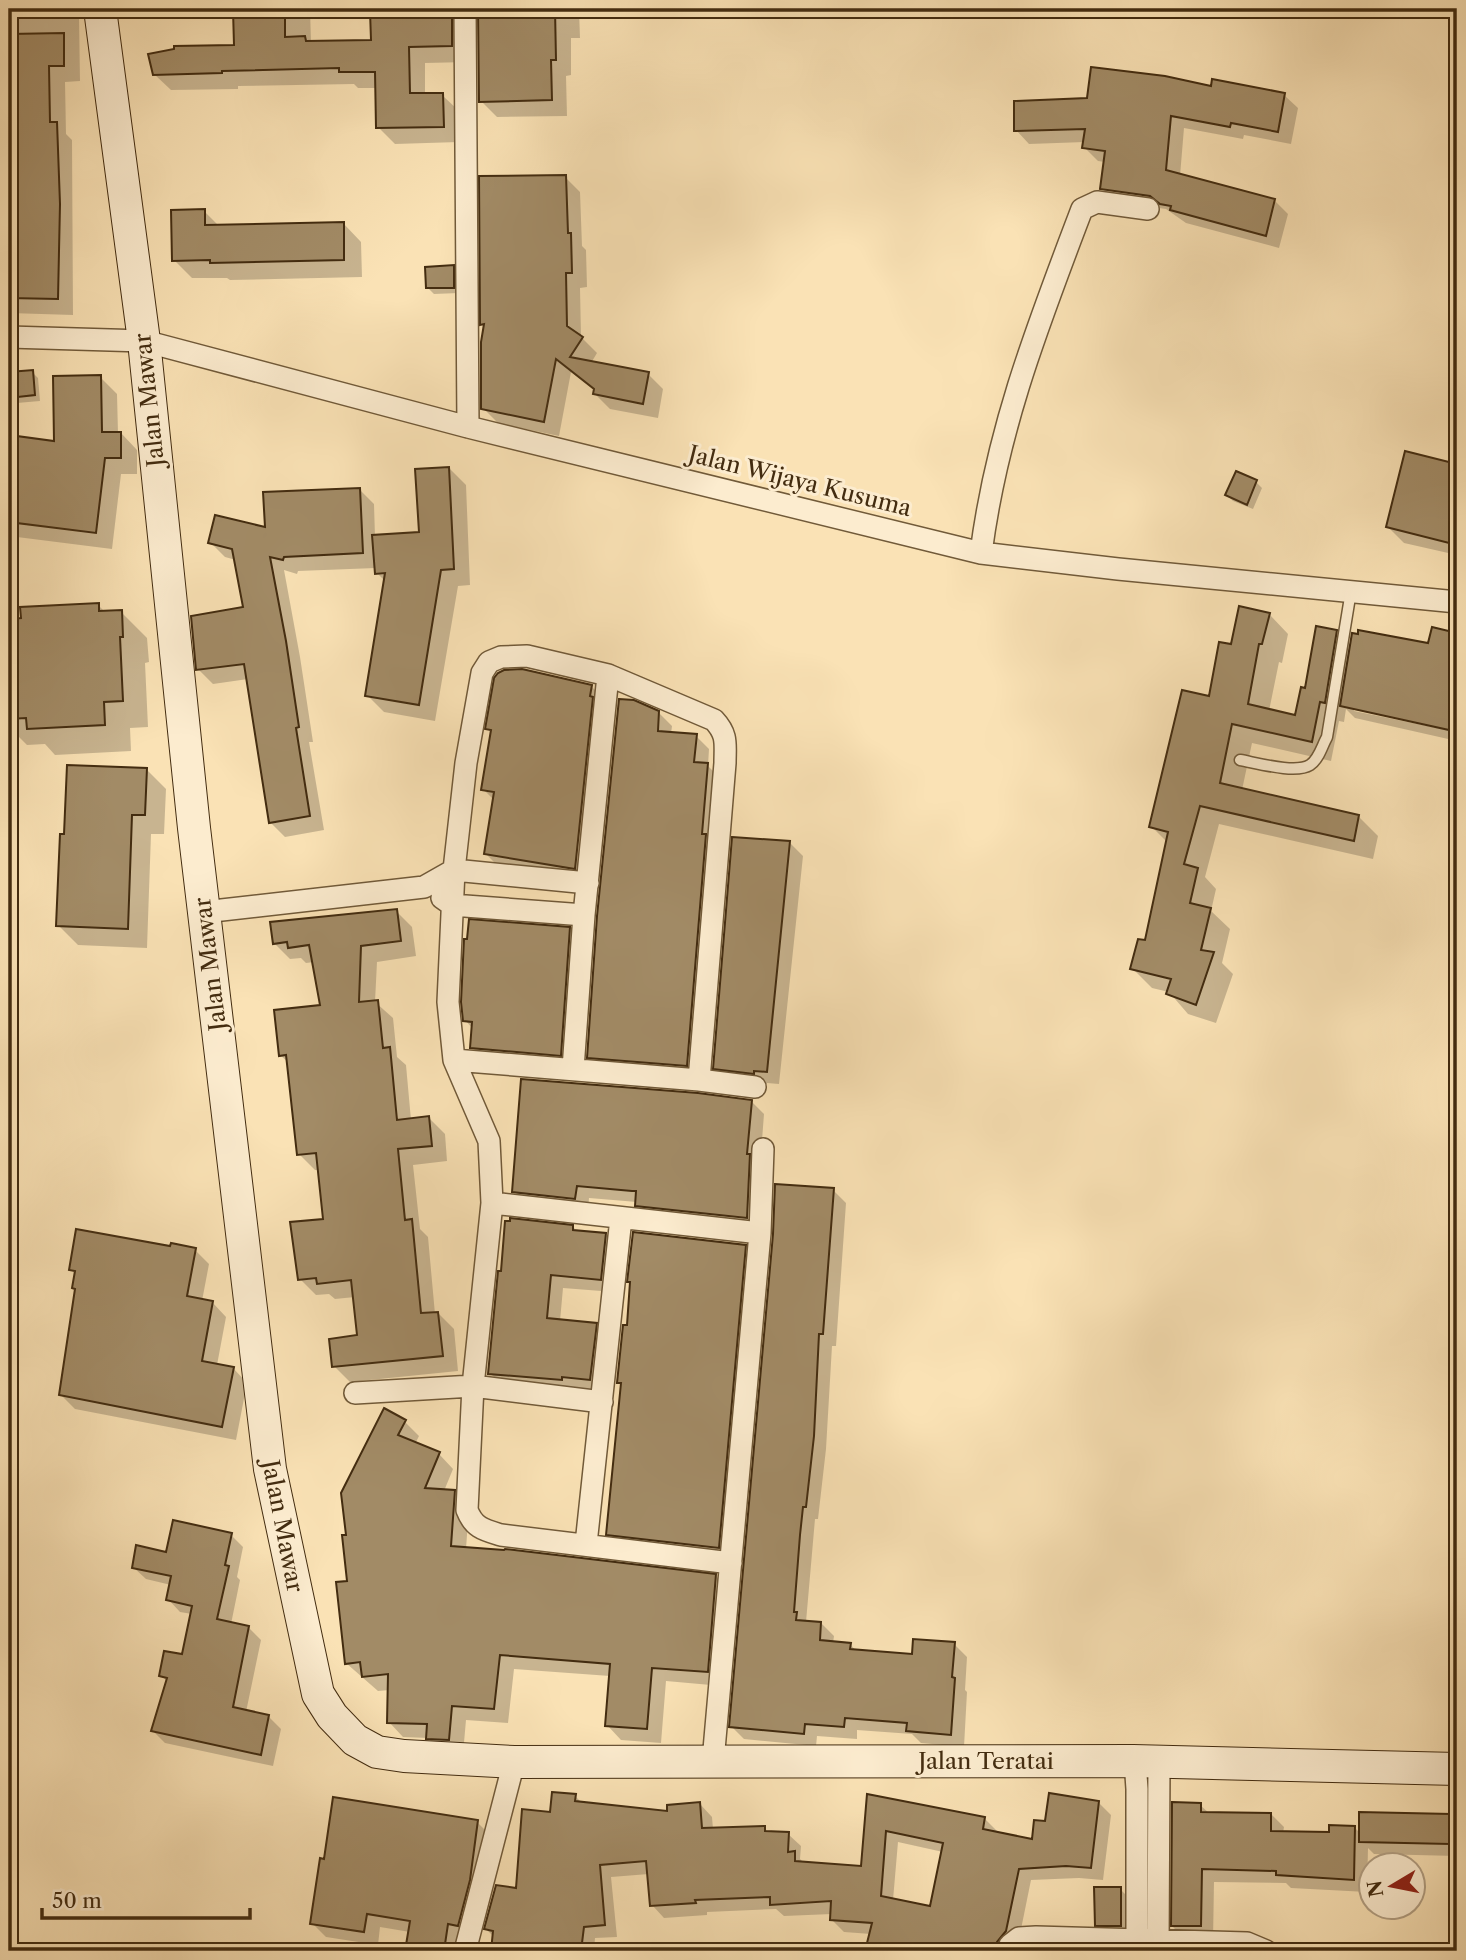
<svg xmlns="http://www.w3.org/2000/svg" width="1466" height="1960" viewBox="0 0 1466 1960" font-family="'Libre Caslon Text',serif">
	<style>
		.shadow { fill: #0003; fill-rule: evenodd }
		.building { fill: #a28b66; stroke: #432c10; stroke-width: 2; fill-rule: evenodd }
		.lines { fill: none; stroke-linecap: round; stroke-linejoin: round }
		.lane-casing { stroke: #715a39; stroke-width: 13 }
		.street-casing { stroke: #715a39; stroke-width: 24 }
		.secondary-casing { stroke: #432c10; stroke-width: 34 }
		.lane { stroke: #fceccf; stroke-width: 10 }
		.street { stroke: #fceccf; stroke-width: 21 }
		.secondary { stroke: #fceccf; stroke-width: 32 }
		.labels { text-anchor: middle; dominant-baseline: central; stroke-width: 6; stroke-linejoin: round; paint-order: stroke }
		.street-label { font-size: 23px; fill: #432c10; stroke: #fceccf }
	</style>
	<rect width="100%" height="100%" fill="#fae2b5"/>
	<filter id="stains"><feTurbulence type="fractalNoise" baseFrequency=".00286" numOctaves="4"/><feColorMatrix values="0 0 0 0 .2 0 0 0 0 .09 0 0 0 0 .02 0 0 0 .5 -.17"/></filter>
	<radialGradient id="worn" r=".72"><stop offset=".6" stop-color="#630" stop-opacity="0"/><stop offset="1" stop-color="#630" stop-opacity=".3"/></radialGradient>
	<!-- shadow -->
	<path class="shadow" d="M 9,9 L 87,9 L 88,15 L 79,16 L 80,81 L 65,82 L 66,134 L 72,140 L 73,315 L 9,313 L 9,162 L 19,162 L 18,130 L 9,130 Z
		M 157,9 L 310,9 L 311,43 L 373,42 L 371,9 L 579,9 L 580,38 L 571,38 L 571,75 L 566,76 L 567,116 L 497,117 L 481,101 L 480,12 L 470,18 L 468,62 L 425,63 L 425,95 L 442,95 L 459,111 L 459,142 L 395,144 L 378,127 L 377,88 L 358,88 L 354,84 L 238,86 L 238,89 L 171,90 L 154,74 L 236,47 L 235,16 L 164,16 Z
		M 1212,89 L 1284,95 L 1298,108 L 1291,144 L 1244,135 L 1243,139 L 1184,128 L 1180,176 L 1275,201 L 1288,214 L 1279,248 L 1186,223 L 1166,209 L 1116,202 L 1102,189 L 1105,162 L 1098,161 L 1084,147 L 1085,142 L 1029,144 L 1016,130 L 1089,100 Z
		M 565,177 L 580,192 L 582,246 L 586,250 L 587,287 L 580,288 L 581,337 L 597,353 L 591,363 L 648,374 L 663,389 L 658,418 L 610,409 L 595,394 L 596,391 L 571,372 L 559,436 L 498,423 L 483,408 L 485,327 L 482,324 Z
		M 204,211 L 219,226 L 343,223 L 361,242 L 362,277 L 230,280 L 227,278 L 192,278 L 174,260 Z
		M 453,267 L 459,273 L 459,293 L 434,294 L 428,288 Z
		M 32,372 L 38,378 L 40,401 L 17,403 L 11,397 L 9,374 Z
		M 100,377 L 117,394 L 118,433 L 121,433 L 137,450 L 137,474 L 121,474 L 112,549 L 9,536 L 9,437 L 56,443 Z
		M 1406,453 L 1457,466 L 1457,555 L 1404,543 L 1388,527 Z
		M 449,468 L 466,485 L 470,585 L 458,586 L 435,721 L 384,712 L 367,695 L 386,582 L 377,573 L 376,568 L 298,571 L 297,574 L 284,570 L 300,657 L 313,742 L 309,742 L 324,830 L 285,837 L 270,822 L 248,679 L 213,684 L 198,669 L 245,608 L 236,560 L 225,557 L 210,542 L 267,529 L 359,489 L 374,504 L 375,537 L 421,534 Z
		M 1256,482 L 1262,488 L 1253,509 L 1233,501 L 1227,495 Z
		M 98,605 L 106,613 L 121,612 L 147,638 L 149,662 L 145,663 L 148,727 L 130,728 L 131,751 L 55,755 L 45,744 L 27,745 L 9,727 L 9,621 Z
		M 1269,614 L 1288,634 L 1282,663 L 1279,662 L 1269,711 L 1296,717 L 1306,690 L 1336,631 L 1352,647 L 1430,645 L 1433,629 L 1457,635 L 1457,730 L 1354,707 L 1354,711 L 1457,732 L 1457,741 L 1355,718 L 1346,709 L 1344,722 L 1339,721 L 1331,761 L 1252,743 L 1242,790 L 1359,817 L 1378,836 L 1373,859 L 1219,824 L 1205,877 L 1216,889 L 1211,911 L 1230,929 L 1222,963 L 1233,974 L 1216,1023 L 1188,1014 L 1169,992 L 1152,988 L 1132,968 L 1146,943 L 1167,842 L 1151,826 L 1233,646 Z
		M 591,686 L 604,699 L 588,881 L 499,867 L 486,854 L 495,801 L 483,789 L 492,733 L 487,728 Z
		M 658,712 L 672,726 L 671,734 L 696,736 L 709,749 L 708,766 L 720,778 L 699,1078 L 602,1070 L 589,1057 Z
		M 146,769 L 166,789 L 164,834 L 151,834 L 147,948 L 78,945 L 58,925 L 66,836 Z
		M 790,843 L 803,856 L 779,1084 L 767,1083 L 766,1086 L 728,1081 L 715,1068 Z
		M 396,911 L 412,927 L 416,956 L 377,962 L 375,1002 L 393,1018 L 397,1057 L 406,1065 L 411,1120 L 429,1118 L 445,1134 L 447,1161 L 413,1165 L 420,1229 L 428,1237 L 435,1314 L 438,1313 L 454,1329 L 458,1371 L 350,1382 L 334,1366 L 359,1337 L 355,1297 L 335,1299 L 329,1294 L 316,1295 L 300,1279 L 325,1220 L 320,1170 L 315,1170 L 299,1154 L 289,1063 L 280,1055 L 322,1007 L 314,962 L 306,963 L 301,958 L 290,959 L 274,943 Z
		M 569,929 L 582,942 L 573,1068 L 485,1061 L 472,1047 L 473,1029 L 465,1020 Z
		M 751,1101 L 764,1114 L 760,1167 L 760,1230 L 650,1218 L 637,1205 L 637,1202 L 589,1198 L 588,1211 L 527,1204 L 514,1191 Z
		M 833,1190 L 846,1203 L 836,1346 L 832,1346 L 826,1449 L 818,1519 L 815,1519 L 806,1622 L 821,1623 L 834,1636 L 833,1643 L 850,1644 L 856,1651 L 913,1656 L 954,1644 L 967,1657 L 965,1690 L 967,1692 L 964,1747 L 921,1743 L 912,1734 L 857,1730 L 857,1739 L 817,1736 L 816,1746 L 744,1739 L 731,1726 Z
		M 573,1227 L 578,1232 L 605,1234 L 618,1247 L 614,1292 L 563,1288 L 560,1321 L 596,1324 L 609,1338 L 603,1392 L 503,1386 L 490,1373 L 503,1273 Z
		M 745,1246 L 758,1259 L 731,1560 L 621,1547 L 608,1534 L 623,1386 L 618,1382 Z
		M 171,1248 L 195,1250 L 209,1264 L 202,1301 L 212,1302 L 226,1317 L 217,1365 L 233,1368 L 247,1383 L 236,1440 L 75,1409 L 61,1395 L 77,1290 L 77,1275 L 71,1270 Z
		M 405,1422 L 419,1436 L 415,1444 L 439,1454 L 453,1469 L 444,1491 L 454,1492 L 469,1507 L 466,1549 L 716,1576 L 730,1591 L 722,1686 L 666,1681 L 661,1743 L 621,1740 L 607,1725 L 610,1676 L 514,1669 L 508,1723 L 466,1720 L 463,1754 L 443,1753 L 428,1738 L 403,1737 L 389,1722 L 390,1690 L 378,1691 L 346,1663 L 349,1583 L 348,1536 L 343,1493 Z
		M 231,1535 L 243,1547 L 237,1577 L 240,1580 L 231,1624 L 248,1627 L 261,1640 L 246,1712 L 268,1716 L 281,1729 L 273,1766 L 165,1743 L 153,1731 L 168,1682 L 161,1675 L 184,1656 L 192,1614 L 180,1612 L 168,1599 L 171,1585 L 146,1579 L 133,1567 Z
		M 575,1796 L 583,1804 L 669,1813 L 700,1804 L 712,1817 L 713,1829 L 764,1828 L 770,1833 L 788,1834 L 801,1846 L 800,1859 L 804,1863 L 863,1868 L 868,1796 L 985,1819 L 997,1831 L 996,1833 L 1034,1841 L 1046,1823 L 1099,1803 L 1111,1815 L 1103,1880 L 1079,1878 L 1031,1880 L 1018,1944 L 1012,1951 L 878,1951 L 869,1943 L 871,1934 L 844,1932 L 832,1920 L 832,1914 L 784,1916 L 776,1909 L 707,1912 L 707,1915 L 664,1918 L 652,1905 L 649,1874 L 611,1877 L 617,1937 L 595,1938 L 594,1951 L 493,1951 L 494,1937 L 486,1929 L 517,1890 L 552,1814 ZM 898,1842 L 943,1852 L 931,1908 L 893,1900 Z
		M 1174,1804 L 1200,1805 L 1209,1813 L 1271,1814 L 1284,1827 L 1283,1833 L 1331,1834 L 1355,1828 L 1361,1834 L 1450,1815 L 1457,1823 L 1457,1856 L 1374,1854 L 1368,1848 L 1367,1892 L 1291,1888 L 1286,1883 L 1214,1882 L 1213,1941 L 1186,1940 L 1173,1927 Z
		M 477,1822 L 491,1836 L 459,1951 L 407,1951 L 410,1932 L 380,1927 L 378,1945 L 326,1937 L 312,1923 Z
		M 1120,1889 L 1133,1902 L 1133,1939 L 1110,1938 L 1096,1925 Z"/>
	<!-- building -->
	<path class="building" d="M 285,9 L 285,37 L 305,36 L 306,41 L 371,40 L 370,11 L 452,10 L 452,46 L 409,47 L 410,93 L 443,93 L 444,127 L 376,128 L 375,72 L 339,72 L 339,68 L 222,71 L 222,73 L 153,75 L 148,54 L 174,49 L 174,46 L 234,45 L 233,10 Z
		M 478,9 L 555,9 L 556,60 L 551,60 L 552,100 L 479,102 Z
		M 64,33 L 64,66 L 49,66 L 50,122 L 57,122 L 60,204 L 58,299 L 9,298 L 9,160 L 17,160 L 16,114 L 9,114 L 9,34 Z
		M 1091,67 L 1165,76 L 1211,86 L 1212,79 L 1285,93 L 1278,132 L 1231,123 L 1230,127 L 1171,116 L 1166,170 L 1275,199 L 1266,236 L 1170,210 L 1171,206 L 1160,204 L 1150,196 L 1100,189 L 1105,151 L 1082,148 L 1085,129 L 1014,131 L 1014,101 L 1087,98 Z
		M 566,175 L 568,233 L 571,233 L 572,273 L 566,273 L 567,326 L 583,337 L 570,357 L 649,372 L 643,404 L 593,394 L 594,389 L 556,359 L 544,422 L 481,409 L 481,342 L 484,324 L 480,325 L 479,176 Z
		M 205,209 L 205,225 L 344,222 L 344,260 L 210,263 L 210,260 L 172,261 L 171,210 Z
		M 454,265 L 454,288 L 426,288 L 425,267 Z
		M 33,370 L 35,395 L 9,398 L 9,372 Z
		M 101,375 L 102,432 L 121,432 L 121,458 L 105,458 L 96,533 L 9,522 L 9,435 L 54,441 L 53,376 Z
		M 1405,451 L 1457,464 L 1457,545 L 1386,527 Z
		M 449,467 L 454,569 L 441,570 L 419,705 L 365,696 L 385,573 L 375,574 L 372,535 L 419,532 L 415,469 Z
		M 1236,471 L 1257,480 L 1247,505 L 1225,495 Z
		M 360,488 L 363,553 L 284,557 L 283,560 L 270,557 L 286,641 L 299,727 L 296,728 L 310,816 L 269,823 L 244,664 L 196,670 L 191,616 L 243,607 L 232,549 L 208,543 L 215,515 L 265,527 L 263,492 Z
		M 99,603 L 99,611 L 122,610 L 123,637 L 120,637 L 123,701 L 104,702 L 105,725 L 27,729 L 26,718 L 9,719 L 9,619 L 21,618 L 20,607 Z
		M 1239,606 L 1270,613 L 1262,644 L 1259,644 L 1248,704 L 1295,715 L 1301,687 L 1305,688 L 1316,626 L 1337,630 L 1325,703 L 1320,702 L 1312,742 L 1232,724 L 1220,783 L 1359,815 L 1354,841 L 1200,806 L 1184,864 L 1198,868 L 1190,903 L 1211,908 L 1201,950 L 1214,952 L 1196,1005 L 1166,994 L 1171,979 L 1130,969 L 1138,939 L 1145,940 L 1168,832 L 1149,827 L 1182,690 L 1209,696 L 1219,642 L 1231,644 Z
		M 1432,627 L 1457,633 L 1457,718 L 1452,717 L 1449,730 L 1340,706 L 1352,633 L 1358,634 L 1358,630 L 1428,643 Z
		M 522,669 L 592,685 L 590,696 L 593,697 L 575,869 L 484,854 L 494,792 L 481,790 L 491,730 L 485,729 L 494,678 L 498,673 L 504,670 Z
		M 619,699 L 634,700 L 659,711 L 658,731 L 697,734 L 694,762 L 708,763 L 702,834 L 706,834 L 687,1066 L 587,1058 L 597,916 Z
		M 67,765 L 147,768 L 145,815 L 132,815 L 128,929 L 56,926 L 60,834 L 64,834 Z
		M 732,837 L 790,841 L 767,1072 L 754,1071 L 754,1074 L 713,1069 Z
		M 397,909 L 401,941 L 361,946 L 359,1002 L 378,1000 L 383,1048 L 390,1047 L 397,1120 L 429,1116 L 432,1146 L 398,1149 L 405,1220 L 412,1219 L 421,1313 L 438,1312 L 443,1356 L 332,1367 L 329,1339 L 357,1335 L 351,1280 L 317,1284 L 316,1278 L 298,1280 L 290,1222 L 323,1219 L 316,1153 L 297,1155 L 286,1055 L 279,1056 L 274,1010 L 320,1005 L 309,945 L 288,948 L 287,942 L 273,944 L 270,922 Z
		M 469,919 L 570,927 L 561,1056 L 470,1048 L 472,1022 L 463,1021 L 461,1002 L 464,939 L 467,939 Z
		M 521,1079 L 698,1093 L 752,1100 L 747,1154 L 750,1154 L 747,1218 L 635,1206 L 636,1191 L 632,1191 L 577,1186 L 575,1199 L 512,1192 Z
		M 775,1184 L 834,1188 L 823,1334 L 819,1334 L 814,1436 L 806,1507 L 803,1507 L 800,1535 L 794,1612 L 797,1612 L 796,1620 L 821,1622 L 820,1640 L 851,1643 L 850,1649 L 912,1654 L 913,1639 L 955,1642 L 952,1677 L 955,1678 L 951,1735 L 906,1731 L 907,1723 L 845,1718 L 844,1727 L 805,1724 L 804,1734 L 729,1727 L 773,1234 Z
		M 510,1218 L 573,1225 L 573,1230 L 606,1233 L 601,1280 L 551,1275 L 547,1318 L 597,1323 L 590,1380 L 562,1377 L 562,1380 L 488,1374 L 498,1271 L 501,1271 L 505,1221 L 510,1221 Z
		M 76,1229 L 170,1246 L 171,1243 L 196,1248 L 187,1296 L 213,1301 L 202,1361 L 234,1367 L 222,1427 L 59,1395 L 75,1289 L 72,1288 L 75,1271 L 69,1270 Z
		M 633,1232 L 746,1245 L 719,1548 L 606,1535 L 621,1383 L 617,1383 L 623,1325 L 627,1325 L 630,1282 L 627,1282 Z
		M 384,1408 L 406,1420 L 398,1435 L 440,1452 L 425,1488 L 455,1490 L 451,1546 L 504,1550 L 505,1549 L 716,1574 L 708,1672 L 652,1668 L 647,1729 L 605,1726 L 610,1664 L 500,1655 L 494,1709 L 452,1706 L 449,1740 L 426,1739 L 427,1724 L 387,1723 L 388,1674 L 362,1677 L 360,1662 L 345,1664 L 336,1582 L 347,1581 L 342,1535 L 346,1535 L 341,1493 Z
		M 173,1520 L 232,1533 L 225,1565 L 229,1566 L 217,1619 L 249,1626 L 233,1707 L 269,1715 L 261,1755 L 151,1731 L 167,1678 L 159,1676 L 164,1651 L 182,1654 L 192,1606 L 166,1600 L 171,1576 L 132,1568 L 136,1545 L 166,1552 Z
		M 552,1792 L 576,1794 L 575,1801 L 667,1811 L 667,1805 L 700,1802 L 702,1828 L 765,1826 L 765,1831 L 789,1832 L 788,1852 L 795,1851 L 795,1861 L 861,1866 L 867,1794 L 985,1817 L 983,1829 L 1032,1839 L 1034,1820 L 1045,1821 L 1049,1793 L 1099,1801 L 1091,1868 L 1066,1866 L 1019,1869 L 1006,1931 L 997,1942 L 996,1951 L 902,1951 L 867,1943 L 872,1923 L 830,1920 L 831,1901 L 770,1905 L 770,1897 L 695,1900 L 696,1903 L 650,1906 L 646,1861 L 600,1865 L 605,1925 L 584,1927 L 581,1951 L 491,1951 L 493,1931 L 484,1929 L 496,1885 L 516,1888 L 522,1809 L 550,1812 ZM 886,1831 L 943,1843 L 930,1906 L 881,1896 Z
		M 333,1797 L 478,1820 L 470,1880 L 458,1926 L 448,1924 L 444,1951 L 405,1951 L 410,1921 L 367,1914 L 364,1932 L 310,1924 L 320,1858 L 324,1859 Z
		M 1172,1802 L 1201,1803 L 1201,1812 L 1271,1813 L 1271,1831 L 1329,1832 L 1329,1825 L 1355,1826 L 1354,1880 L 1276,1875 L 1276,1871 L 1202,1869 L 1201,1926 L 1171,1926 Z
		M 1359,1812 L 1451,1814 L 1450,1844 L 1359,1842 Z
		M 1094,1887 L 1121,1887 L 1121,1926 L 1095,1926 Z"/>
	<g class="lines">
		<defs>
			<path id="lane" d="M 1240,760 C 1257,763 1296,774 1310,765 C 1319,759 1322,746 1327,737 L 1351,591"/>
			<path id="street" d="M 465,9 L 468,427
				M 9,337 L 144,341 L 468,427 L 981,553 L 1118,569 L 1457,602
				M 981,553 C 997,429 1038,325 1082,209 L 1097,202 L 1148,209
				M 442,898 L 452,905 L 584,915
				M 204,912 L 424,887 L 454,870 L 588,883
				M 454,1060 L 699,1080 L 755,1087
				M 573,1069 L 584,915 L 608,675
				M 699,1080 L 725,763 C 725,744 728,735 714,720 L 608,675 L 527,656 L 501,657 L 489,662 L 482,673 L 466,763 L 454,870 L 448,1002 L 454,1060 L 489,1141 L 492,1203 L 473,1386 L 467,1510 C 474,1528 484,1530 501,1535 L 731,1563
				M 492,1203 L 760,1233
				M 355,1393 L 473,1386 L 602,1402
				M 586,1544 L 621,1218
				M 713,1761 L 760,1233 L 763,1149
				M 1135,1761 L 1137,1789 L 1137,1951
				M 465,1951 L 514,1762
				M 1009,1951 L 1010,1945 L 1019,1938 L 1036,1937 L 1247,1943 L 1266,1951
				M 1158,1951 L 1159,1762"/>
			<path id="secondary" d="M 100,9 L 144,341 L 194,828 L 270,1469 L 318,1694 L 332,1716 L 355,1740 L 377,1752 L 404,1756 L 514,1762 L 1133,1761 L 1457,1769"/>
		</defs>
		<!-- lane casing -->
		<use href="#lane" class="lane-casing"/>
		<!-- street casing -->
		<use href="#street" class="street-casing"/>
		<!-- secondary casing -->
		<use href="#secondary" class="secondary-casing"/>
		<!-- lane -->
		<use href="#lane" class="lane"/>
		<!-- street -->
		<use href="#street" class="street"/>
		<!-- secondary -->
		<use href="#secondary" class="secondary"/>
	</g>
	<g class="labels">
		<!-- street labels -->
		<g class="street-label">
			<text transform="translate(149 400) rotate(-96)">Jalan Mawar</text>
			<text transform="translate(800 481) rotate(14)">Jalan Wijaya Kusuma</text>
			<text transform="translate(210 964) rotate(-97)">Jalan Mawar</text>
			<text transform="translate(283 1526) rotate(79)">Jalan Mawar</text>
			<text x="986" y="1761">Jalan Teratai</text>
		</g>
	</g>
	<!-- margin -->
	<rect width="1466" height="1960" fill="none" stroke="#fae2b5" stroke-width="35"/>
	<rect x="10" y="10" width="1445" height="1939" fill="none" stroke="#432c10" stroke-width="3.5"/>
	<rect x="18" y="18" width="1431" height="1925" fill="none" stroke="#432c10" stroke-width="2"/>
	<!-- north arrow -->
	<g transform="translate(1392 1886) rotate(260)"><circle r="33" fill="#fceccf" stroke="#b29f83" stroke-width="2"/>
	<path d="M0-5L12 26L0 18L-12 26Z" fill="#8f2418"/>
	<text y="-10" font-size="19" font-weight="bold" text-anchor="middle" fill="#432c10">N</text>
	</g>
	<!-- scale -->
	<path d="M42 1908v10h208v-10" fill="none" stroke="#432c10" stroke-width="3.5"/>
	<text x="52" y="1908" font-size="21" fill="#432c10" stroke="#fceccf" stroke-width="5" paint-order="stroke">50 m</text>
	<rect width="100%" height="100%" filter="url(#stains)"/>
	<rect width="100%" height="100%" fill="url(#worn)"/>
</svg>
